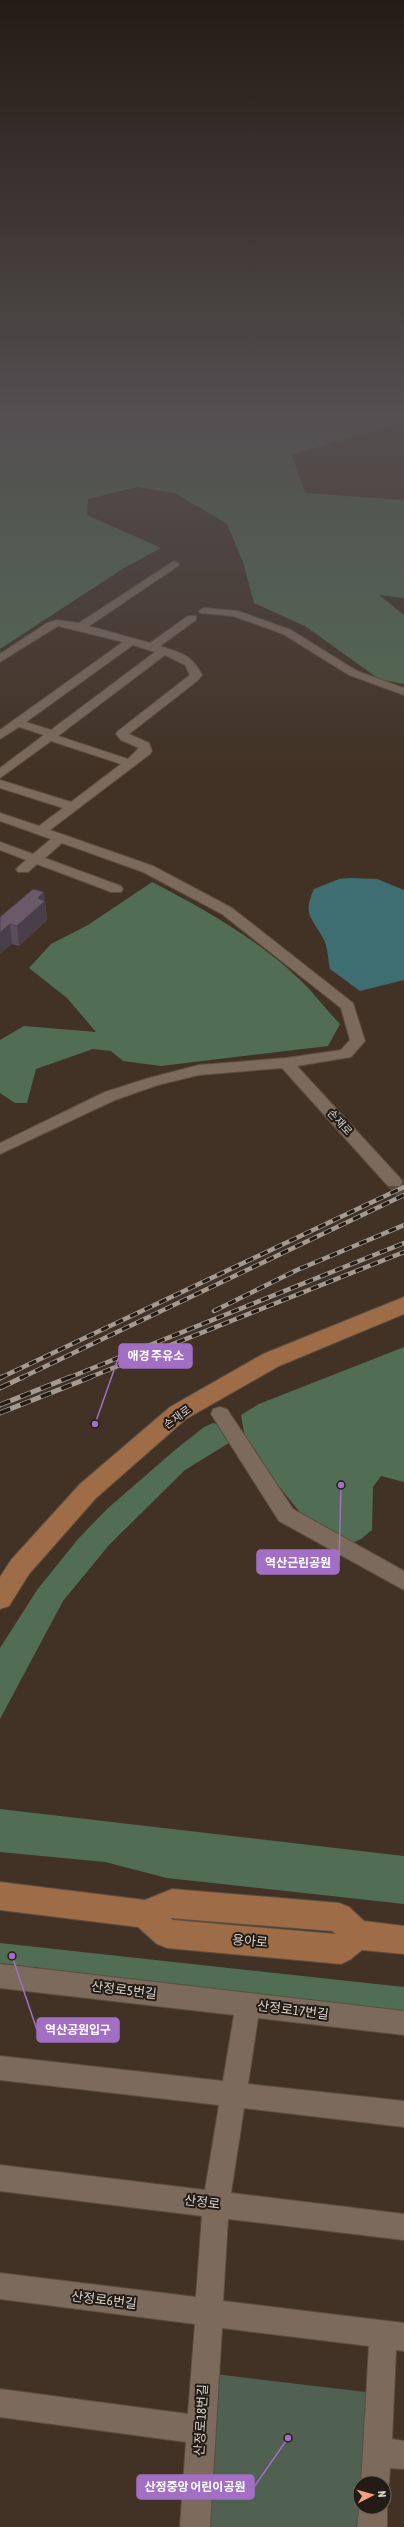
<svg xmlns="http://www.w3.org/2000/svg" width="404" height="2527" viewBox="0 0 404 2527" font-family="'Asap Condensed','Noto Sans KR',sans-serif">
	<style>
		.green { fill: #506051 }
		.forest { fill: #516d53 }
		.water { fill: #3e6e72 }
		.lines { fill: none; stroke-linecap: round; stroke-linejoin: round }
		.minor-tunnel { stroke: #594a3e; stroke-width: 16; stroke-dasharray: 16 8; stroke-linecap: butt }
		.minor-casing { stroke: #5a4e42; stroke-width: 2 }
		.major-casing { stroke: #5a4e42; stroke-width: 2 }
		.minor { fill: #7c6a5c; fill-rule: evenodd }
		.major { fill: #9e6c46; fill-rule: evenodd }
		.rail-far1-casing { stroke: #a59a90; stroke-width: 4.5 }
		.rail-casing { stroke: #a59a90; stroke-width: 5 }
		.rail-far1 { stroke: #231c16; stroke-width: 3; stroke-dasharray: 8; stroke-linecap: butt }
		.rail { stroke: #231c16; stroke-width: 3.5; stroke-dasharray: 11; stroke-linecap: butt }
		.wall { fill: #5b4d59 }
		.shaded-wall { fill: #4a3f49 }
		.building { fill: #6a5a68; stroke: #4a3f49 }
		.labels { text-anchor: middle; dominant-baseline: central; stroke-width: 4; stroke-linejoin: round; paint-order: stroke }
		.street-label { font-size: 11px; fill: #dcd3cb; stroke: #231c16 }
		.near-street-label { font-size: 13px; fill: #dcd3cb; stroke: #231c16 }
		.leader { fill: none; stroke: #a26fc4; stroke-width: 1.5 }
		.callout-dot { fill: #a26fc4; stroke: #231c16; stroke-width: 1.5 }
		.callout { fill: #a26fc4; stroke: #a26fc4; stroke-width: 1.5 }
		.callout-label { font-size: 12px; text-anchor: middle; font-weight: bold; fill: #fff }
	</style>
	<rect width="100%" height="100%" fill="#423225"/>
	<!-- green -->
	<path class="green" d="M 215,2374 L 374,2393 L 363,2483 L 360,2483 L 358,2527 L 198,2527 Z"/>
	<!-- forest -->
	<path class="forest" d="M 0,417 L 404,417 L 404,421 L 292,455 L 305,493 L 404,500 L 404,598 L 379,595 L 404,615 L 404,684 L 379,679 L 305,626 L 254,603 L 243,562 L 227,524 L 175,493 L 137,487 L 88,499 L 87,515 L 161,548 L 124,568 L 0,649 Z
		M 152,882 C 204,909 254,937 297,977 C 313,991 325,1009 340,1024 L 328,1046 L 161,1066 L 123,1061 L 111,1051 L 93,1049 L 36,1069 L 27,1103 L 15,1103 L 0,1093 L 0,1040 L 24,1026 L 96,1032 L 67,998 L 29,968 L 51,944 L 88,925 Z
		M 404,1347 L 404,1482 L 381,1476 L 373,1487 L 372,1530 L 361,1539 L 347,1545 L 306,1520 L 250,1450 L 245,1438 L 241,1415 L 259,1404 Z
		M 213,1423 L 221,1425 L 227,1435 L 229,1443 L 185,1470 L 109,1545 L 63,1601 L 0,1719 L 0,1648 L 37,1590 L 78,1539 L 107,1509 L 175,1450 L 204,1427 Z
		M 0,1809 L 404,1856 L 404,1904 L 167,1878 L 105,1862 L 0,1852 Z
		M 0,1943 L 404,1987 L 404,2014 L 0,1963 Z"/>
	<!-- water -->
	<path class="water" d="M 350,878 L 377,879 L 404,890 L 404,980 L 360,991 L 330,969 C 328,960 328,946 323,938 C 312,917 302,915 314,889 L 339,879 Z"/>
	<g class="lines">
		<!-- minor-tunnel -->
		<path class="minor-tunnel" d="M 394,1182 L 404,1192"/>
		<defs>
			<path id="minor" d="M 174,561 L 179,564 L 178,566 L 89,626 L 150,643 L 188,616 L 196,616 L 196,620 L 160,646 C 181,653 191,654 202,675 L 197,681 L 129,734 L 149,743 L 152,751 L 150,754 L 50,830 L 153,866 L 232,908 L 353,1003 L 365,1041 L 351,1057 L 297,1066 L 400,1178 L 402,1182 L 400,1186 L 388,1186 L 282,1068 L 199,1075 L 158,1085 L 115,1100 L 0,1154 L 0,1143 L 105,1092 L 149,1078 L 199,1065 L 286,1058 L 341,1050 L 350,1040 L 341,1008 L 222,914 L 143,872 L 62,843 L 45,858 L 121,886 L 123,889 L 121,892 L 111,892 L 37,864 L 28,872 L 18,872 L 16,869 L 26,860 L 0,850 L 0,842 L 33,854 L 51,839 L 0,821 L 0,813 L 39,826 L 63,808 L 0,788 L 0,780 L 71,802 L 121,764 L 51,741 L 0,778 L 0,768 L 44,735 L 19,727 L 0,739 L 0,730 L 123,642 L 58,626 L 0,662 L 0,654 L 47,623 L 57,620 L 79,623 ZM 133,645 L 155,652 L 51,730 L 26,722 ZM 165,655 L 185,665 L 190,675 L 118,731 L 116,734 L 121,740 L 139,748 L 128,759 L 58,736 Z
				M 204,608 L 238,611 L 291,630 L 357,671 L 404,688 L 404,695 L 349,675 L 283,634 L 233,616 L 200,613 L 199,611 Z
				M 220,1407 L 227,1409 L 293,1509 L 404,1571 L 404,1590 L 279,1521 L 211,1414 L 213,1409 Z
				M 0,1964 L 404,2011 L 404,2035 L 258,2018 L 248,2084 L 404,2101 L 404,2127 L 244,2108 L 231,2193 L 404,2214 L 404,2240 L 228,2219 L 223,2301 L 404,2323 L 404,2351 L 396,2350 L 392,2439 L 404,2441 L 404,2469 L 390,2468 L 389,2483 L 385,2493 L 384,2483 L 361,2483 L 369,2346 L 222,2328 L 210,2527 L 180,2527 L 186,2442 L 0,2417 L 0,2389 L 188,2414 L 195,2324 L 0,2299 L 0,2273 L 196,2297 L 202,2216 L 0,2191 L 0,2165 L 205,2190 L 219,2105 L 0,2080 L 0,2056 L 223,2081 L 234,2015 L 0,1988 Z
				M 384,2499 L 387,2507 L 387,2527 L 357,2527 L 360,2503 L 360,2507 L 384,2507 Z"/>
			<path id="major" d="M 404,1297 L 404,1314 L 279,1366 L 186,1419 L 96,1498 L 29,1574 L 9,1606 L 0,1609 L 0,1577 L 11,1560 L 80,1484 L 170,1407 L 263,1354 Z
				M 0,1882 L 145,1900 L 172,1889 L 339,1903 L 349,1907 L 364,1921 L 404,1926 L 404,1954 L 362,1950 L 351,1959 L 341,1964 L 167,1948 L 157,1944 L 138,1927 L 0,1910 ZM 170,1918 L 332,1931 L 336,1934 L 173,1920 Z"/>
		</defs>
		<!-- minor casing -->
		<use href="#minor" class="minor-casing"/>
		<!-- major casing -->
		<use href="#major" class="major-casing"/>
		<!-- minor -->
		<use href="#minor" class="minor"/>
		<!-- major -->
		<use href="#major" class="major"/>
		<defs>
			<path id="rail-far1" d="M 214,1311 L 297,1270 L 404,1225
				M 0,1378 L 404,1187
				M 21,1378 L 404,1195
				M 68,1378 L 404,1243
				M 88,1378 L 404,1252"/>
			<path id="rail" d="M 0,1378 L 2,1377
				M 0,1388 L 23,1377
				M 0,1405 L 70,1377
				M 0,1413 L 91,1377"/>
		</defs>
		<!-- rail-far1 casing -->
		<use href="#rail-far1" class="rail-far1-casing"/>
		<!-- rail casing -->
		<use href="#rail" class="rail-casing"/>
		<!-- rail-far1 -->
		<use href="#rail-far1" class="rail-far1"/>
		<!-- rail -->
		<use href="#rail" class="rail"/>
	</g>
	<!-- wall -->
	<path class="wall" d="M 45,900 L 47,920 L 19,946 L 12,944 L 0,917 Z"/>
	<!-- shaded-wall -->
	<path class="shaded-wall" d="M 44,892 L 47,920 L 19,946 L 17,926 L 38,898 Z
		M 10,924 L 12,944 L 0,954 L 0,933 Z"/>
	<!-- building -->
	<path class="building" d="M 33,889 L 44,892 L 38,898 L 45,901 L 17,926 L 10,924 L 0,933 L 0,917 Z"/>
	<!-- sky -->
	<linearGradient id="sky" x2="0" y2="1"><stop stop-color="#241c14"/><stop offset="0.54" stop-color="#544f51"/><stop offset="1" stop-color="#544f51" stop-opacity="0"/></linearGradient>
	<rect width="404" height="771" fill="url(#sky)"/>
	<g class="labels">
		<!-- street labels -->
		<g class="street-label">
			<text transform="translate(340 1122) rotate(48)">손재로</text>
			<text transform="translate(177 1417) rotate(-36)">손재로</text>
		</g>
		<!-- near-street labels -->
		<g class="near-street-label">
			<text transform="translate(250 1941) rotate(5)">용아로</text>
			<text transform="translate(124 1990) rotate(7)">산정로5번길</text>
			<text transform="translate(293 2010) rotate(7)">산정로17번길</text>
			<text transform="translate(202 2202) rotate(7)">산정로</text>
			<text transform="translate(104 2300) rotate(7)">산정로6번길</text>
			<text transform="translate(201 2420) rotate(-87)">산정로18번길</text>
		</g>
	</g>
	<!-- callouts -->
	<path class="leader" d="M95 1424L119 1356M341 1485L339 1562M12 1956L37 2030M288 2438L254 2487"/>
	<g class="callout-dot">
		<circle cx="95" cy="1424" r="4"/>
		<circle cx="341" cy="1485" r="4"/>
		<circle cx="12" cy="1956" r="4"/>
		<circle cx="288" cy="2438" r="4"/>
	</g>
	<g class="callout">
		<rect x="119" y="1344" width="73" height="24" rx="4"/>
		<rect x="257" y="1550" width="82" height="24" rx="4"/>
		<rect x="37" y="2018" width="82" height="24" rx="4"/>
		<rect x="137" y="2475" width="117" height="24" rx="4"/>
	</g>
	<g class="callout-label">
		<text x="156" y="1360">애경 주유소</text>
		<text x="298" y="1567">역산근린공원</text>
		<text x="78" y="2034">역산공원입구</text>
		<text x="195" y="2491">산정중앙 어린이공원</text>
	</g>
	<!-- north arrow -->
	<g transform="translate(372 2495) rotate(84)"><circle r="19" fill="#231c16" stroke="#6d655e"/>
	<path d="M0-3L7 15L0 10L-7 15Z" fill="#f2a080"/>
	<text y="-6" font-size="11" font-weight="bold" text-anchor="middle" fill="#dcd3cb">N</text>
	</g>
</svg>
